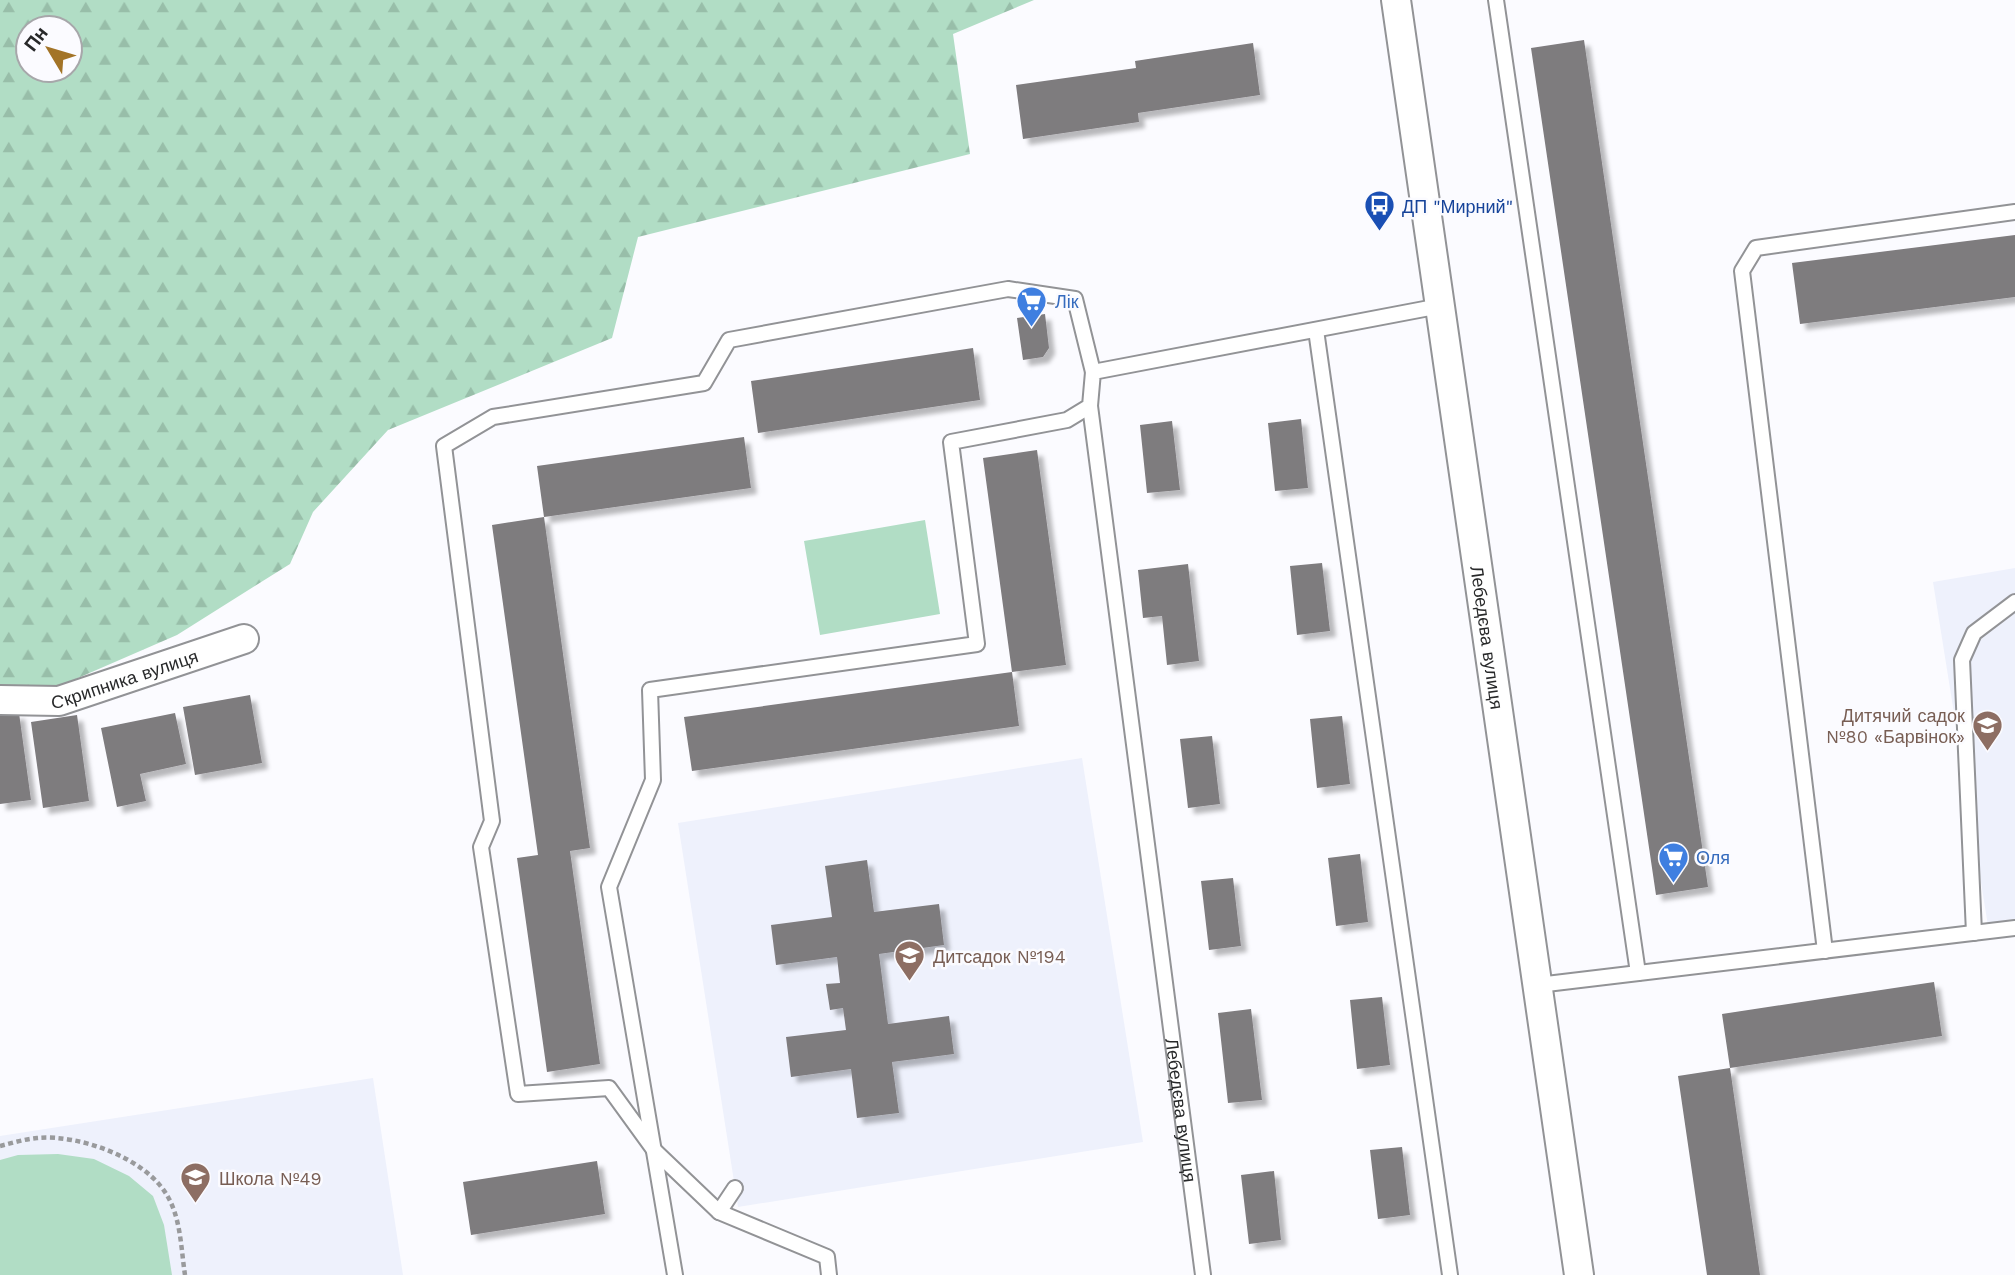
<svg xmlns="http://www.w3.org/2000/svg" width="2015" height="1275" viewBox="0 0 2015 1275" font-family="'Work Sans',sans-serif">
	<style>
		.built { fill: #eef1fc }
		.forest { fill: url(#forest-firs); fill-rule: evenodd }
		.park { fill: #b1ddc5 }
		.building { fill: #7e7b7e; filter: url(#shadow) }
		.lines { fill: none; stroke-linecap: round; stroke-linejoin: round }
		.service-casing { stroke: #929396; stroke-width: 18 }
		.minor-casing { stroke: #929396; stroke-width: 32 }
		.path { stroke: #999a9c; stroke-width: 4.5; stroke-dasharray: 5 3.5; stroke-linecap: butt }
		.service { stroke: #fff; stroke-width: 14 }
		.minor { stroke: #fff; stroke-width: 28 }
		.labels { text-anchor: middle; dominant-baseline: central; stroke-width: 5; stroke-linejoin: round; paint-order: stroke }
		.transit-label { font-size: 18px; fill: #164399; stroke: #fbfbff; text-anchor: start }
		.shop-label { font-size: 18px; fill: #366cbe; stroke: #fbfbff; text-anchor: start }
		.street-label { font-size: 18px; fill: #28292a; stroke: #fbfbff }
		.education-label { font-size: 18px; fill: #785e54; stroke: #fbfbff; text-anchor: start }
	</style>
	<defs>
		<pattern id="forest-firs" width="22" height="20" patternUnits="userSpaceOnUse" patternTransform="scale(1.75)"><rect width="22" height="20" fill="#b1ddc5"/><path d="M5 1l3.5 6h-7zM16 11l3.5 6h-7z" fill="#98bea9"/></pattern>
		<filter id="shadow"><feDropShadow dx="6" dy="6" stdDeviation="2" flood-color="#0004"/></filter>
	</defs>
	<rect width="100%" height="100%" fill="#fbfbff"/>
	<!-- built -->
	<path class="built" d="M 2015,568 L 2015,922 L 1988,926 L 1933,582 Z
		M 1082,758 L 1143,1142 L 738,1207 L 678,823 Z
		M 373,1078 L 403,1275 L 0,1275 L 0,1136 Z"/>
	<!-- forest -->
	<path class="forest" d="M 0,0 L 1034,0 L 953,34 L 970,154 L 638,237 L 612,338 L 388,430 L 313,512 L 290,564 L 177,635 L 55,688 L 0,688 ZM 28,28 L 70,28 L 70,70 L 28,70 Z"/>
	<!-- park -->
	<path class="park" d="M 925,520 L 940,614 L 820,635 L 804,541 Z
		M 58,1154 L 94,1159 L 129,1176 L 153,1196 L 164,1225 L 172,1275 L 0,1275 L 0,1160 L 18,1155 Z"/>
	<!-- building -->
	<path class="building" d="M 1584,40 L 1708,887 L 1656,895 L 1531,48 Z
		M 1253,43 L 1260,95 L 1138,113 L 1139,122 L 1023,139 L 1016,85 L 1136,68 L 1135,61 Z
		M 2015,235 L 2015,297 L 1800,324 L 1792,263 Z
		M 1045,314 L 1049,348 L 1043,357 L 1023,360 L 1017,318 Z
		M 973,348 L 980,400 L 758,433 L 751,381 Z
		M 1301,419 L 1308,488 L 1275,491 L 1268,423 Z
		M 1172,421 L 1180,490 L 1147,493 L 1140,425 Z
		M 744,437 L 751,488 L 544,517 L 537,466 Z
		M 1037,450 L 1066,665 L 1012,672 L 1019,726 L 692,771 L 684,717 L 1012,672 L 983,458 Z
		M 544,517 L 590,848 L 570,851 L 600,1064 L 547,1072 L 517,858 L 538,855 L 492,525 Z
		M 1322,563 L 1330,631 L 1297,635 L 1290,566 Z
		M 1188,564 L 1199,661 L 1167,665 L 1162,616 L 1143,618 L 1138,570 Z
		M 250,695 L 262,763 L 195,775 L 183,707 Z
		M 19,713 L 31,800 L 0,804 L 0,716 Z
		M 175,713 L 186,764 L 140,774 L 146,801 L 117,807 L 101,728 Z
		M 77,715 L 89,801 L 43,808 L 31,722 Z
		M 1342,716 L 1350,784 L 1317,788 L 1310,719 Z
		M 1212,736 L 1220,804 L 1188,808 L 1180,739 Z
		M 1360,854 L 1368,922 L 1336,926 L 1328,858 Z
		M 867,860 L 874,912 L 939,904 L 944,945 L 879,954 L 888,1024 L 949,1016 L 954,1054 L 892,1062 L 899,1113 L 857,1118 L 851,1069 L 791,1077 L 786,1037 L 846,1030 L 843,1008 L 830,1010 L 826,984 L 840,983 L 837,957 L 776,965 L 771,925 L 832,917 L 825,866 Z
		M 1233,878 L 1241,946 L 1209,950 L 1201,881 Z
		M 1934,982 L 1942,1036 L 1730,1068 L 1722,1014 Z
		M 1382,997 L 1390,1065 L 1357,1069 L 1350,1000 Z
		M 1251,1009 L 1262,1100 L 1228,1103 L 1218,1013 Z
		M 1730,1068 L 1760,1275 L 1707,1275 L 1678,1076 Z
		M 1402,1147 L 1410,1215 L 1378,1219 L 1370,1150 Z
		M 597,1161 L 605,1214 L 471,1235 L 463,1182 Z
		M 1274,1171 L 1281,1240 L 1249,1244 L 1241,1175 Z"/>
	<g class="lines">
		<defs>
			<g id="service">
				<path d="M 1496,0 L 1638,973"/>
				<path d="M 1316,330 L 1450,1275"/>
				<path id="s1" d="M 1090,406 L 1203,1275"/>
				<path d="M 1974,933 L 1962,660 L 1974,633 L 2015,602"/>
				<path d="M 1825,951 L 1742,271 L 1756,248 L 2015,212"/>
				<path d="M 1538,985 L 2015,928"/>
				<path d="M 719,1212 L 735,1188"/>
				<path d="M 675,1275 L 609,887 L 653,780 L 650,690 L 977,644 L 951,442 L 1067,420 L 1090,406 L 1093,372 L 1440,306"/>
				<path d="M 829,1275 L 827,1257 L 719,1212 L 654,1150 L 609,1088 L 518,1094 L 481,847 L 492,821 L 444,446 L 493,417 L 704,383 L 729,340 L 1008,289 L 1075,299 L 1093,372"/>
			</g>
			<g id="minor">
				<path id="s2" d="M 1396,0 L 1579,1275"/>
				<path id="s3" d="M 0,700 L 59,701 L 244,639"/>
			</g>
		</defs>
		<!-- service casing -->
		<use href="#service" class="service-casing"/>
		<!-- minor casing -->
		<use href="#minor" class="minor-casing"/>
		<!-- path -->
		<path class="path" d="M 0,1146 C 12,1143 25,1139 37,1138 C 79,1134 147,1158 168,1197 C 181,1220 181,1249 185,1275"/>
		<!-- service -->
		<use href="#service" class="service"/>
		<!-- minor -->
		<use href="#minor" class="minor"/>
	</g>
	<!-- icons -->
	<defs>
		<symbol id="bus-pin" viewBox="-11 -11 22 30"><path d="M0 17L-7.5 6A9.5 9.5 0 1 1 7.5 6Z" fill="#1a4fb4" stroke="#fbfbff"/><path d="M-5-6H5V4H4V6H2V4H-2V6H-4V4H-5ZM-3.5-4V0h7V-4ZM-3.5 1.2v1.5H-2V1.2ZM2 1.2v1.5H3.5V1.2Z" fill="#fff"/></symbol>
		<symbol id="supermarket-pin" viewBox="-11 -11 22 30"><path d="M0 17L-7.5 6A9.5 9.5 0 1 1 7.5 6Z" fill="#3f7fe0" stroke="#fbfbff"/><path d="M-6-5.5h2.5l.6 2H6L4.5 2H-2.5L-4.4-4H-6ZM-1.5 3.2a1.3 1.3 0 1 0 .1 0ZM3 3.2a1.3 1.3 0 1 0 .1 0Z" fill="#fff"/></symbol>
		<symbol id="school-pin" viewBox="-11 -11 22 30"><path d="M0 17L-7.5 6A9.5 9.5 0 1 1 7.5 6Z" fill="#8d6e63" stroke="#fbfbff"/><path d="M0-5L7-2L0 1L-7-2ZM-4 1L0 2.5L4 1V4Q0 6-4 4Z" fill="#fff"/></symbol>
	</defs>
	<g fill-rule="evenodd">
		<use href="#bus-pin" x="1362" y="188" width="35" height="47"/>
		<use href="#supermarket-pin" x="1014" y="284" width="35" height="47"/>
		<use href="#school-pin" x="1970" y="708" width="35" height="47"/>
		<use href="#supermarket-pin" x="1656" y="840" width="35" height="47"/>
		<use href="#school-pin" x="892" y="938" width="35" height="47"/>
		<use href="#school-pin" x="178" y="1160" width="35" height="47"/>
	</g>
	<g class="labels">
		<!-- transit labels -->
		<g class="transit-label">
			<text x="1402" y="206">ДП "Мирний"</text>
		</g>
		<!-- shop labels -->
		<g class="shop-label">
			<text x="1055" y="301">Лік</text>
			<text x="1696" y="857">Оля</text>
		</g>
		<!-- street labels -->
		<g class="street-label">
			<text stroke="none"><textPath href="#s2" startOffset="644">Лебедєва вулиця</textPath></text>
			<text stroke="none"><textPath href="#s3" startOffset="128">Скрипника вулиця</textPath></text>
			<text stroke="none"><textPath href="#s1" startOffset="710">Лебедєва вулиця</textPath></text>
		</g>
		<!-- education labels -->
		<g class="education-label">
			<text x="1965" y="715" text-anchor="end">Дитячий садок<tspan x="1965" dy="21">№80 «Барвінок»</tspan></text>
			<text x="933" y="956">Дитсадок №194</text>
			<text x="219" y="1178">Школа №49</text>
		</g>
	</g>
	<!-- north arrow -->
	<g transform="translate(49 49) rotate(308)"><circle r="33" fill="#fbfbff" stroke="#a7a7aa" stroke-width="2"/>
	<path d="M0-5L12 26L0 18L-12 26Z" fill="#a37427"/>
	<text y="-10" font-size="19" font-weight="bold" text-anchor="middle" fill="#28292a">Пн</text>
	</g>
</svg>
